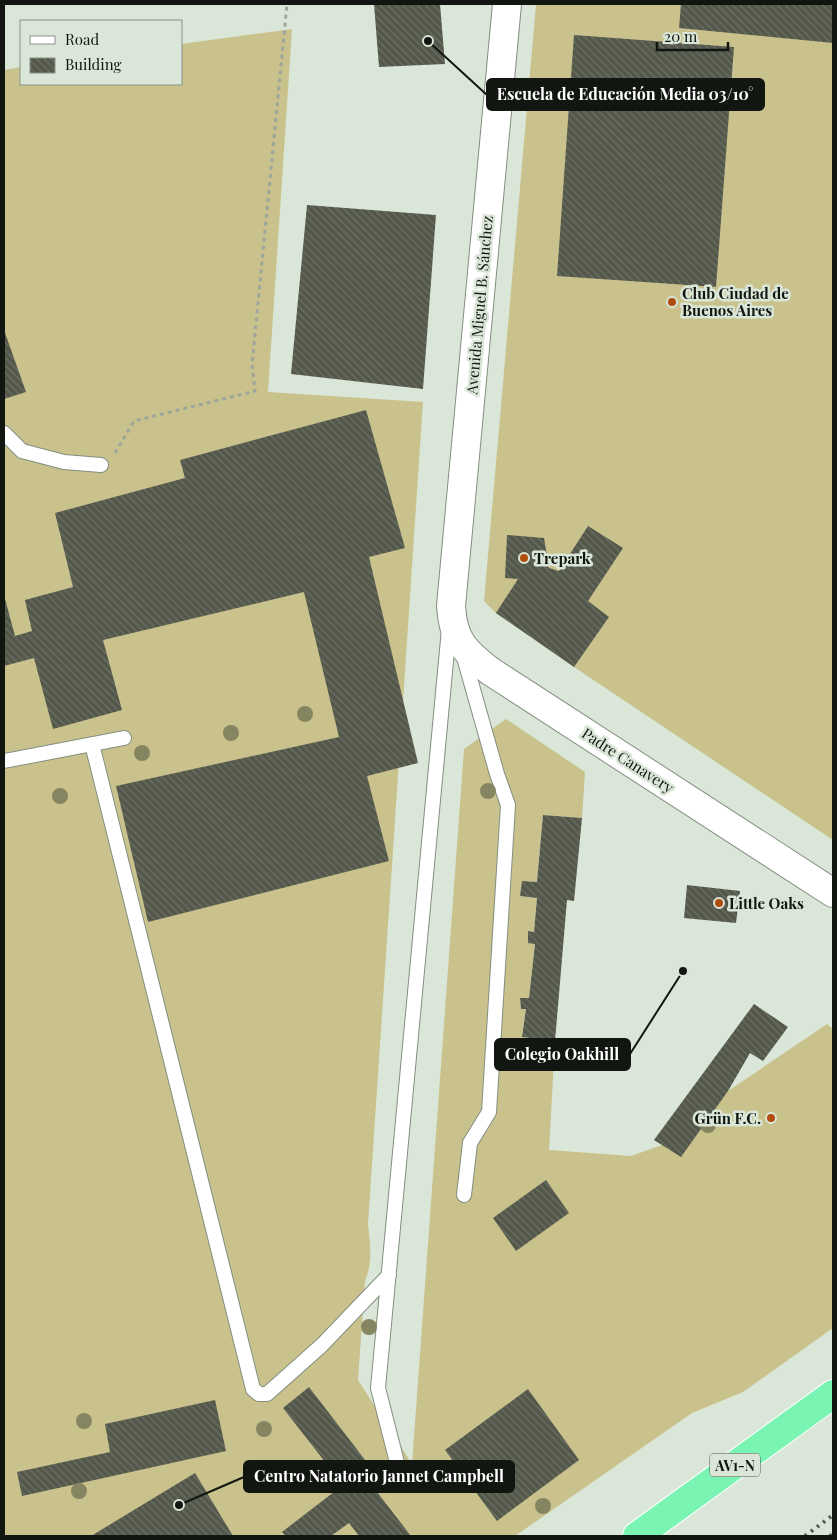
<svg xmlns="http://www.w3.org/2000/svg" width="837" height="1540" viewBox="0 0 837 1540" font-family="'Playfair Display',serif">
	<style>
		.pitch { fill: #c9c28c }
		.building { fill: url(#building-back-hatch) }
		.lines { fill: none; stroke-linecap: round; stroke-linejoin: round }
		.lane-casing { stroke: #848f81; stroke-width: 16 }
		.street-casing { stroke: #848f81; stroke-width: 30 }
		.highway-casing { stroke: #fff; stroke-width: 30 }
		.path { stroke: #9da69b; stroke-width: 3; stroke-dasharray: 4 4; stroke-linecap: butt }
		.lane { stroke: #fff; stroke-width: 14 }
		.street { stroke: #fff; stroke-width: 28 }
		.highway { stroke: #79f4b3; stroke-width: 28 }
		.rail { stroke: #565d55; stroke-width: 4; stroke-dasharray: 2.5 5; stroke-linecap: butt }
		.tree { fill: #858661 }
		.poi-dot { fill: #af4d0e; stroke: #dae6d7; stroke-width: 2 }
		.labels { text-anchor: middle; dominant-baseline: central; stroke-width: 5; stroke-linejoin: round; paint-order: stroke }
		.shield { fill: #dae6d7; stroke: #4e544c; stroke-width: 1 }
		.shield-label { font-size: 14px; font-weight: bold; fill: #121611 }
		.poi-label { font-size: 15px; font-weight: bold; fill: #121611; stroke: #dae6d7; text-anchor: start }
		.street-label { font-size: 15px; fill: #121611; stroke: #dae6d7 }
		.leader { fill: none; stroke: #121611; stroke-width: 2 }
		.callout-dot { fill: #121611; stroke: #dae6d7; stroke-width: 2 }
		.callout { fill: #121611; stroke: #121611; stroke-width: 2 }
		.callout-label { font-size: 16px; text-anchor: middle; font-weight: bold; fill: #fff }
	</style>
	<defs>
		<pattern id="building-back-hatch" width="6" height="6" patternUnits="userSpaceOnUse" patternTransform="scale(1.25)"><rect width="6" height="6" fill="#54584a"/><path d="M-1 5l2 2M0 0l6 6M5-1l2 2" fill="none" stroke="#6d7066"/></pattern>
	</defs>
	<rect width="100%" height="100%" fill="#dae6d7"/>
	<!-- pitch -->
	<path class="pitch" d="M 536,4 L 833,4 L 833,840 L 574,667 L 496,613 L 484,601 Z
		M 292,29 L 268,392 L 423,402 L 368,1224 C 370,1242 373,1263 365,1281 L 358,1380 L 412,1464 L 464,749 L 506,719 L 585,772 L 582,818 L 543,815 L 537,882 L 522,881 L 520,896 L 537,898 L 534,932 L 529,931 L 535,944 L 529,998 L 520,998 L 521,1009 L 526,1009 L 522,1037 L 555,1041 L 549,1150 L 631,1156 L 662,1145 L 728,1091 L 827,1024 L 833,1029 L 833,1328 L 743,1392 L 692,1413 L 515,1536 L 4,1536 L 4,70 L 21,67 L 21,84 L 181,84 L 181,44 Z"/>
	<!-- building -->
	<path class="building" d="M 374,4 L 440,4 L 445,64 L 379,67 Z
		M 681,4 L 833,4 L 833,43 L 679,28 Z
		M 574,35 L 734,47 L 716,287 L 557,276 Z
		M 307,205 L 436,215 L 423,389 L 291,374 Z
		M 4,330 L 26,392 L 4,399 Z
		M 366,410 L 405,548 L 369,557 L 418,763 L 367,776 L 389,861 L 148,922 L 116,786 L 339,737 L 304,592 L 103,640 L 122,710 L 53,729 L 34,658 L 4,666 L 4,595 L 15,636 L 32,631 L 25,600 L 73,587 L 55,513 L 185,478 L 180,460 Z
		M 588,526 L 623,548 L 588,601 L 609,617 L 574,667 L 496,613 L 518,579 L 505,578 L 507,535 L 544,538 L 549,568 L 559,571 Z
		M 543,815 L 582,818 L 574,901 L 567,900 L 555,1041 L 522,1037 L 526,1009 L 521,1009 L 520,998 L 529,998 L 535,944 L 528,943 L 528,931 L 534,932 L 537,898 L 520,896 L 522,881 L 537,882 Z
		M 687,885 L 740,891 L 736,923 L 684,918 Z
		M 754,1004 L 788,1027 L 763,1061 L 750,1053 L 728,1091 L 681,1157 L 654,1140 Z
		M 546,1180 L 569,1213 L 516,1251 L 493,1218 Z
		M 309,1387 L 382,1482 L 374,1488 L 411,1536 L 359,1536 L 349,1523 L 331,1536 L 286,1536 L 282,1532 L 343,1485 L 283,1408 Z
		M 528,1389 L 579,1460 L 497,1521 L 445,1450 Z
		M 215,1400 L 226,1451 L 22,1496 L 17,1472 L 110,1452 L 105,1424 Z
		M 195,1473 L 233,1536 L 91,1536 Z"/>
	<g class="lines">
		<defs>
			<path id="lane" d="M 4,433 L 22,451 L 64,462 L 101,465
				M 463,654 L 497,774 L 508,805 L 489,1112 L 470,1143 L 464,1195
				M 92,744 L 253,1389 L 259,1394 L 267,1394 L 322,1345 L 389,1275
				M 4,761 L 124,738
				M 402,1482 L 378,1388 L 449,629"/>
			<path id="street" d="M 507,4 L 451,606 C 453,640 464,651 490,671 L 833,893"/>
			<path id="highway" d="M 637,1536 L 833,1394"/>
		</defs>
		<!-- lane casing -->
		<use href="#lane" class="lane-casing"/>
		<!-- street casing -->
		<use href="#street" class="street-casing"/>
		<!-- highway casing -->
		<use href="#highway" class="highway-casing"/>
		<!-- path -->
		<path class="path" d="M 115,453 L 134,421 L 255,391 L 252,365 L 287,4"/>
		<!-- lane -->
		<use href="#lane" class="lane"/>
		<!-- street -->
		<use href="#street" class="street"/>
		<!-- highway -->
		<use href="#highway" class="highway"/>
		<!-- rail -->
		<path class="rail" d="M 805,1536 L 833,1515
			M 830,1536 L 833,1534"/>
	</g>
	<!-- trees -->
	<g class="tree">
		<circle cx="305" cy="714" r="8"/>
		<circle cx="231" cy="733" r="8"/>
		<circle cx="142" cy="753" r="8"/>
		<circle cx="488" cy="791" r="8"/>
		<circle cx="60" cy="796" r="8"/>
		<circle cx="708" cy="1125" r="8"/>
		<circle cx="369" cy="1327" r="8"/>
		<circle cx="84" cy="1421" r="8"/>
		<circle cx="264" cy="1429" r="8"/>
		<circle cx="79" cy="1491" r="8"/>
		<circle cx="543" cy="1506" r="8"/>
	</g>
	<!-- markers -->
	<g class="poi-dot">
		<circle cx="672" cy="302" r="5"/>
		<circle cx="524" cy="558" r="5"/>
		<circle cx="719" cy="903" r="5"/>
		<circle cx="771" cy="1118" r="5"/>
	</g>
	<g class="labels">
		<!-- shield labels -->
		<rect class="shield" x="710" y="1453.5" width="50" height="23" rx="4"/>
		<g class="shield-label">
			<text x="735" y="1465">AV1-N</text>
		</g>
		<!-- poi labels -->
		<g class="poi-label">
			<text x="682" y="293">Club Ciudad de<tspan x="682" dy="17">Buenos Aires</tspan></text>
			<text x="534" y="558">Trepark</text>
			<text x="729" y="903">Little Oaks</text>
			<text x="761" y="1118" text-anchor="end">Grün F.C.</text>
		</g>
		<!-- street labels -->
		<g class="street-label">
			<text transform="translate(479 305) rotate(-85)">Avenida Miguel B. Sánchez</text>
			<text transform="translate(628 760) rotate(33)">Padre Canavery</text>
		</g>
	</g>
	<!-- callouts -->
	<path class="leader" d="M428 41L487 95M683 971L630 1054M179 1505L244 1477"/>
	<g class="callout-dot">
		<circle cx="428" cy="41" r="5"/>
		<circle cx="683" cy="971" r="5"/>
		<circle cx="179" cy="1505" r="5"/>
	</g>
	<g class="callout">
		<rect x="487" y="79" width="277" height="31" rx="5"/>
		<rect x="495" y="1039" width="135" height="31" rx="5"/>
		<rect x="244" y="1461" width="270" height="31" rx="5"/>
	</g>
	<g class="callout-label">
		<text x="625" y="100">Escuela de Educación Media 03/10°</text>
		<text x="562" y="1060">Colegio Oakhill</text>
		<text x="379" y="1482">Centro Natatorio Jannet Campbell</text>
	</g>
	<!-- border -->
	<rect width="837" height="1540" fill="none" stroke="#121611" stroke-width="10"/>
	<!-- legend -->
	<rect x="20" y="20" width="162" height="65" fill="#dae6d7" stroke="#8a9388"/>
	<rect x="30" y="36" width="25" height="8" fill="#ffffff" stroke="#8a9388"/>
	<text x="65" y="45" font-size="15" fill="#121611">Road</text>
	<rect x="30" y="58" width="25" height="15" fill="url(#building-back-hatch)" stroke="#8a9388"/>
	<text x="65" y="70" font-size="15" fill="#121611">Building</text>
	<!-- scale -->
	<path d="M657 42v8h71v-8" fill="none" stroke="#121611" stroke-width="2.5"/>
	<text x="664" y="42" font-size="15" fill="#121611" stroke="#dae6d7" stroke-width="4" paint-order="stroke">20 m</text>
</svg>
